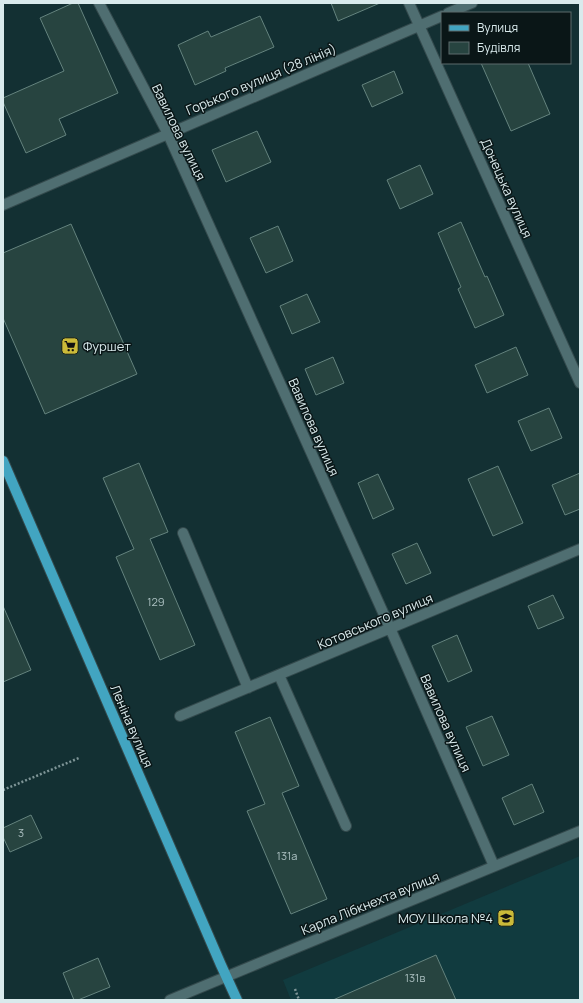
<svg xmlns="http://www.w3.org/2000/svg" width="583" height="1003" viewBox="0 0 583 1003" font-family="Manrope,sans-serif">
	<style>
		.built { fill: #113b3f }
		.building { fill: #274440; stroke: #64837e }
		.lines { fill: none; stroke-linecap: round; stroke-linejoin: round }
		.minor-casing { stroke: #344a4d; stroke-width: 12 }
		.major-casing { stroke: #344a4d; stroke-width: 12 }
		.path { stroke: #7e9597; stroke-width: 2.5; stroke-dasharray: 2 2; stroke-linecap: butt }
		.minor { stroke: #4f6e71; stroke-width: 10 }
		.major { stroke: #42a5c1; stroke-width: 10 }
		.labels { text-anchor: middle; dominant-baseline: central; stroke-width: 3; stroke-linejoin: round; paint-order: stroke }
		.number-label { font-size: 11px; fill: #acc0c1 }
		.street-label { font-size: 13px; fill: #d9eaec; stroke: #0a1617 }
		.poi-label { font-size: 13px; fill: #d9eaec; stroke: #0a1617; text-anchor: start }
	</style>
	<rect width="100%" height="100%" fill="#133033"/>
	<!-- built -->
	<path class="built" d="M 580,856 L 580,1000 L 291,1000 L 283,980 Z"/>
	<!-- building -->
	<path class="building" d="M 73,3 L 78,3 L 118,93 L 59,119 L 66,135 L 26,153 L 3,102 L 3,98 L 64,71 L 40,18 Z
		M 331,3 L 380,3 L 338,21 Z
		M 260,16 L 274,47 L 225,68 L 226,71 L 195,85 L 178,45 L 208,31 L 211,37 Z
		M 481,63 L 528,63 L 550,114 L 511,131 Z
		M 394,71 L 403,93 L 372,107 L 362,85 Z
		M 257,131 L 271,162 L 226,182 L 212,150 Z
		M 420,165 L 433,194 L 400,209 L 387,180 Z
		M 461,222 L 485,277 L 487,276 L 504,315 L 475,328 L 458,289 L 461,287 L 438,233 Z
		M 71,224 L 137,374 L 45,414 L 3,318 L 3,253 Z
		M 278,226 L 293,261 L 266,273 L 250,238 Z
		M 307,294 L 320,322 L 292,334 L 280,306 Z
		M 516,347 L 528,375 L 487,393 L 475,365 Z
		M 333,357 L 344,383 L 316,395 L 305,369 Z
		M 549,408 L 562,438 L 531,451 L 518,421 Z
		M 139,463 L 168,532 L 150,539 L 195,645 L 160,660 L 116,557 L 134,549 L 103,478 Z
		M 498,466 L 523,523 L 493,536 L 468,479 Z
		M 580,473 L 580,509 L 565,515 L 552,485 Z
		M 378,474 L 394,509 L 373,519 L 358,483 Z
		M 417,543 L 431,573 L 406,584 L 392,554 Z
		M 553,595 L 564,618 L 538,629 L 528,606 Z
		M 3,606 L 31,670 L 3,682 Z
		M 457,635 L 472,671 L 448,682 L 432,646 Z
		M 492,716 L 509,755 L 483,766 L 466,727 Z
		M 270,717 L 299,786 L 282,793 L 327,899 L 291,914 L 247,811 L 265,804 L 235,732 Z
		M 532,784 L 544,812 L 514,825 L 502,798 Z
		M 31,815 L 42,838 L 10,852 L 3,837 L 3,828 Z
		M 436,955 L 456,1000 L 333,1000 Z
		M 98,958 L 110,987 L 78,1000 L 74,1000 L 63,973 Z"/>
	<g class="lines">
		<defs>
			<path id="minor" d="M 99,3 L 168,134 L 390,628 L 494,866
				M 409,3 L 580,383
				M 448,13 L 472,3
				M 3,205 L 442,16
				M 183,533 L 248,688
				M 279,675 L 346,826
				M 180,716 L 580,549
				M 170,1000 L 264,961 L 580,831"/>
			<path id="major" d="M 3,461 L 221,965 L 237,1000"/>
		</defs>
		<!-- minor casing -->
		<use href="#minor" class="minor-casing"/>
		<!-- major casing -->
		<use href="#major" class="major-casing"/>
		<!-- path -->
		<path class="path" d="M 3,790 L 79,758
			M 295,989 L 299,1000"/>
		<!-- minor -->
		<use href="#minor" class="minor"/>
		<!-- major -->
		<use href="#major" class="major"/>
	</g>
	<!-- icons -->
	<defs>
		<symbol id="supermarket-square" viewBox="-11 -11 22 22"><rect x="-9" y="-9" width="18" height="18" rx="4" fill="#cbba39" stroke="#0a1617"/><path d="M-6-5.5h2.5l.6 2H6L4.5 2H-2.5L-4.4-4H-6ZM-1.5 3.2a1.3 1.3 0 1 0 .1 0ZM3 3.2a1.3 1.3 0 1 0 .1 0Z" fill="#111"/></symbol>
		<symbol id="school-square" viewBox="-11 -11 22 22"><rect x="-9" y="-9" width="18" height="18" rx="4" fill="#cbba39" stroke="#0a1617"/><path d="M0-5L7-2L0 1L-7-2ZM-4 1L0 2.5L4 1V4Q0 6-4 4Z" fill="#111"/></symbol>
	</defs>
	<g fill-rule="evenodd">
		<use href="#supermarket-square" x="60" y="336" width="20" height="20"/>
		<use href="#school-square" x="496" y="908" width="20" height="20"/>
	</g>
	<g class="labels">
		<!-- number labels -->
		<g class="number-label">
			<text x="156" y="601">129</text>
			<text x="21" y="832">3</text>
			<text x="287" y="855">131а</text>
			<text x="415" y="977">131в</text>
		</g>
		<!-- street labels -->
		<g class="street-label">
			<text transform="translate(261 79) rotate(-23)">Горького вулиця (28 лiнiя)</text>
			<text transform="translate(179 132) rotate(64)">Вавилова вулиця</text>
			<text transform="translate(507 188) rotate(66)">Донецька вулиця</text>
			<text transform="translate(314 427) rotate(66)">Вавилова вулиця</text>
			<text transform="translate(375 621) rotate(-23)">Котовського вулиця</text>
			<text transform="translate(446 723) rotate(66)">Вавилова вулиця</text>
			<text transform="translate(132 726) rotate(67)">Леніна вулиця</text>
			<text transform="translate(370 903) rotate(-22)">Карла Лібкнехта вулиця</text>
		</g>
		<!-- poi labels -->
		<g class="poi-label">
			<text x="83" y="346">Фуршет</text>
			<text x="493" y="918" text-anchor="end">МОУ Школа №4</text>
		</g>
	</g>
	<!-- border -->
	<rect width="583" height="1003" fill="none" stroke="#d9eaec" stroke-width="8"/>
	<!-- legend -->
	<rect x="441" y="12" width="130" height="52" fill="#0a1617" stroke="#5d6b6c"/>
	<rect x="449" y="25" width="20" height="6" fill="#42a5c1" stroke="#5d6b6c"/>
	<text x="477" y="32" font-size="12" fill="#d9eaec">Вулиця</text>
	<rect x="449" y="42" width="20" height="12" fill="#274440" stroke="#5d6b6c"/>
	<text x="477" y="52" font-size="12" fill="#d9eaec">Будівля</text>
</svg>
